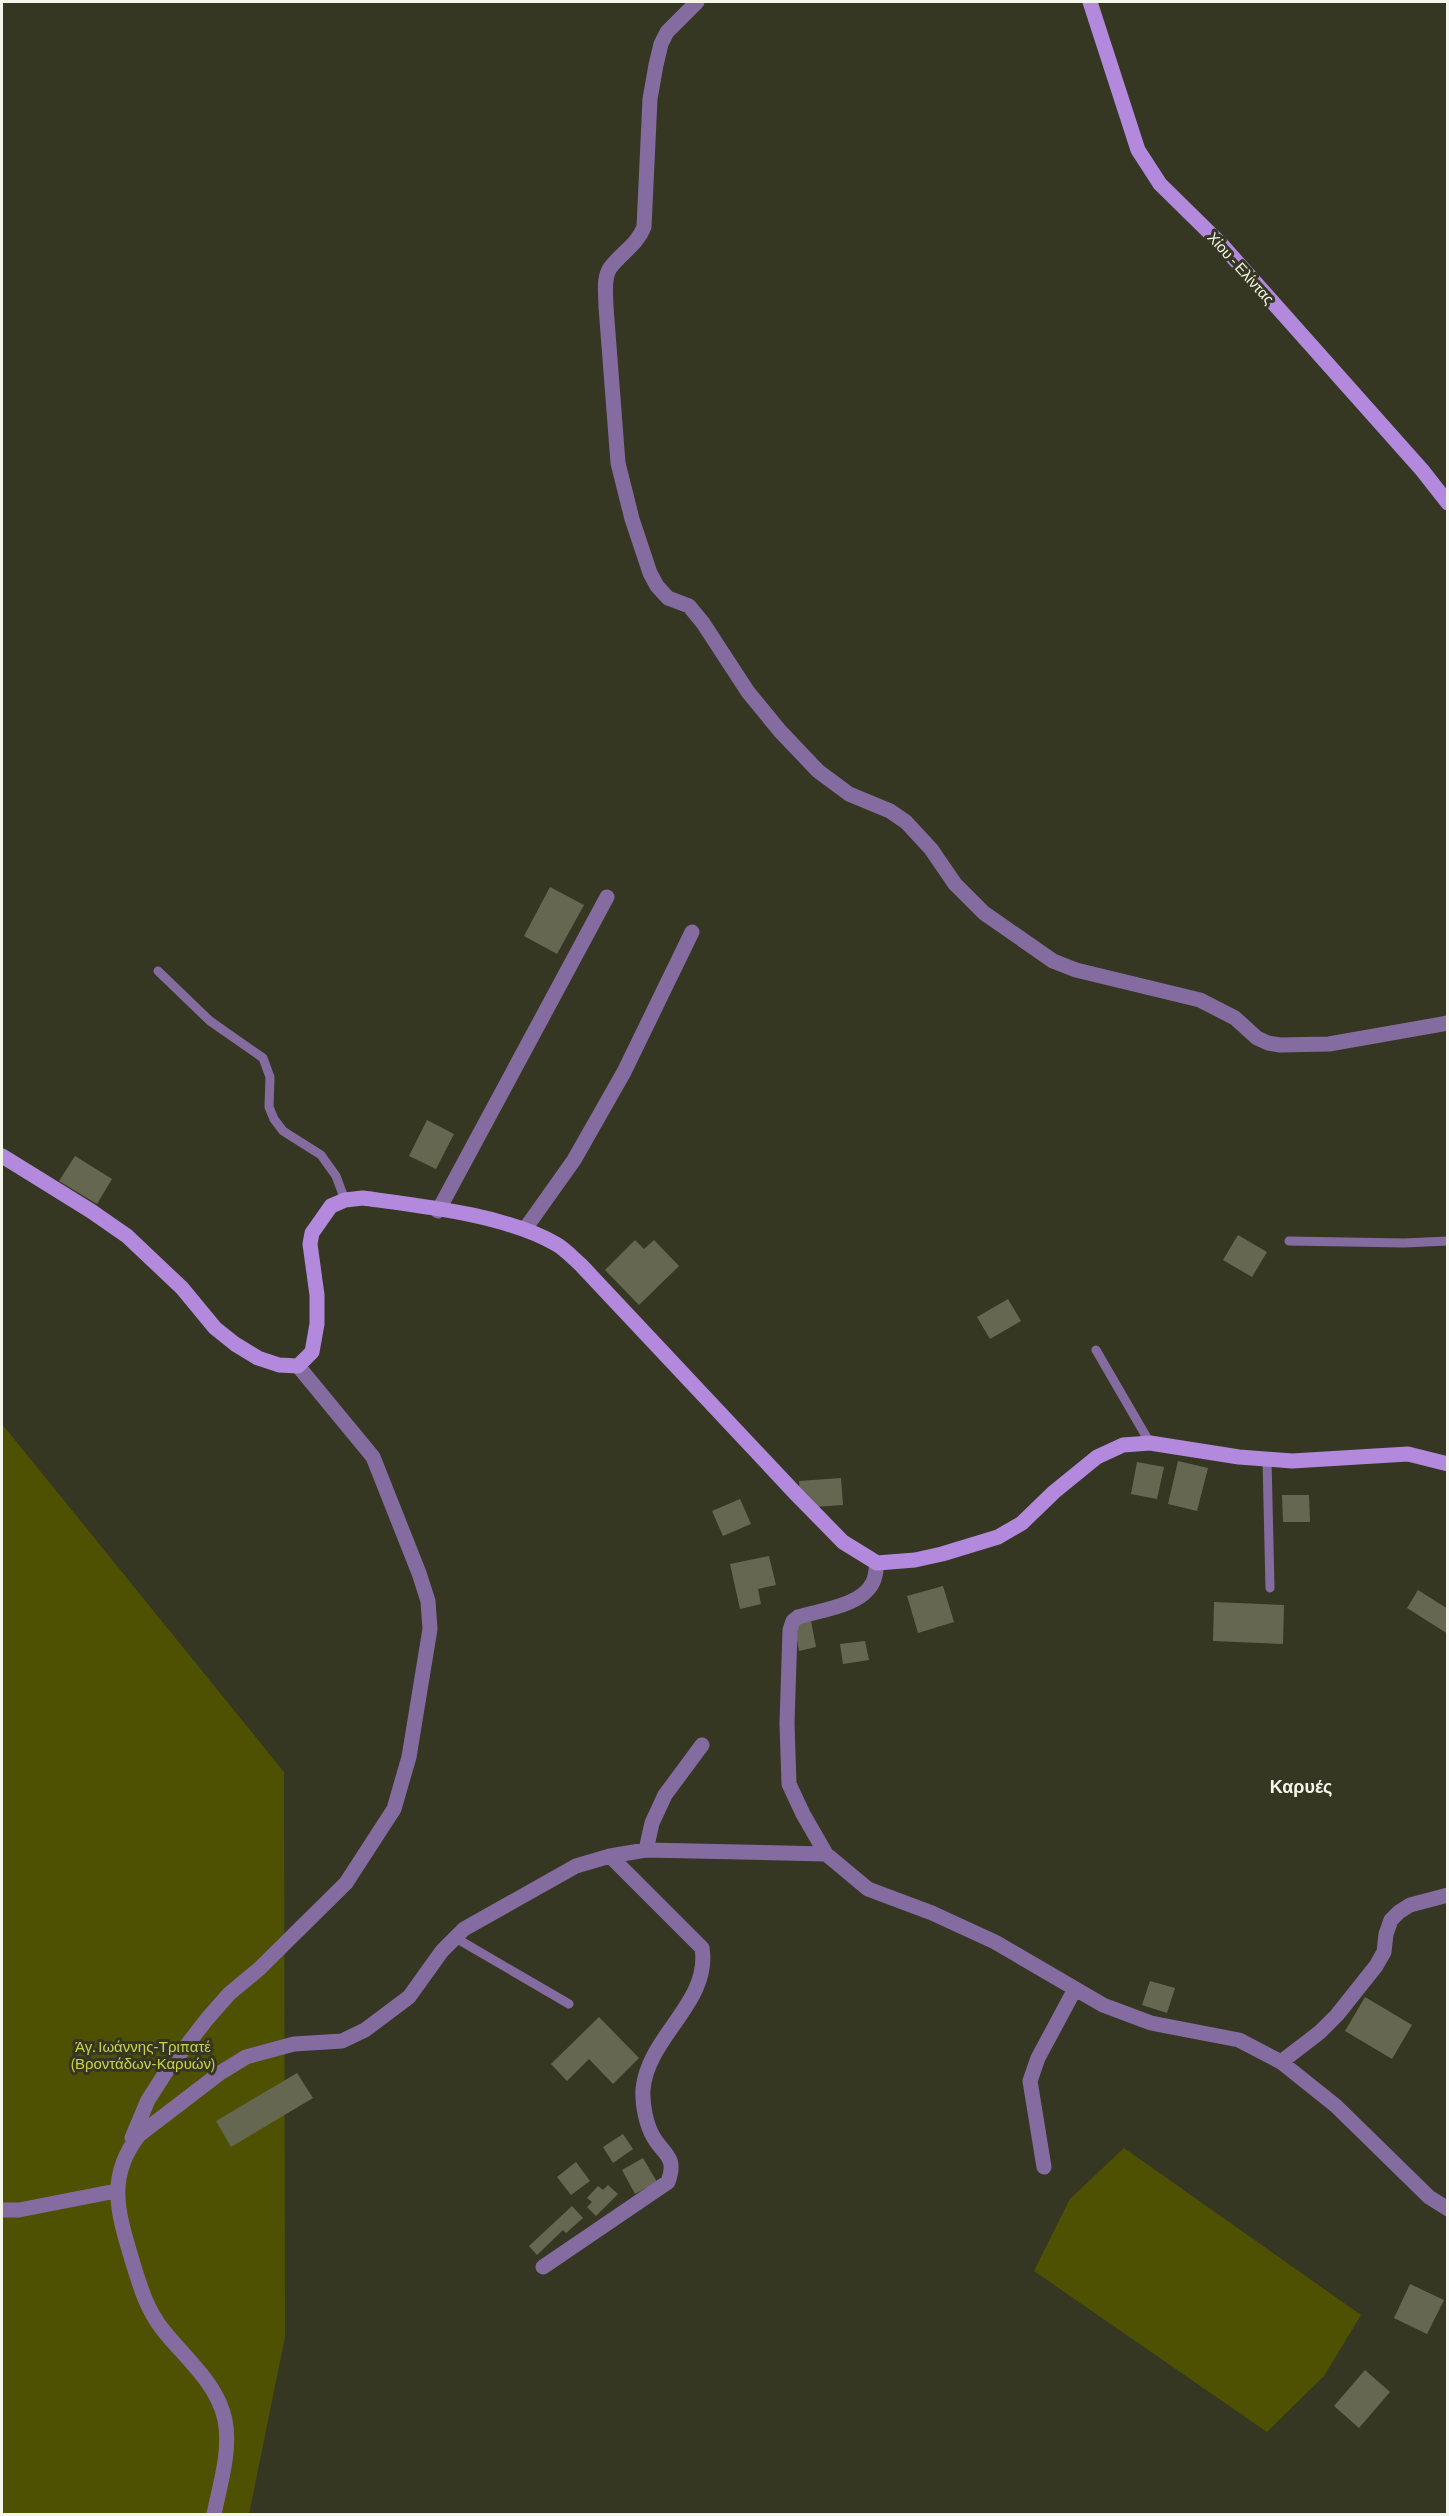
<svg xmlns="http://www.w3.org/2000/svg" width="1449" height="2516" viewBox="0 0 1449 2516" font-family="'PT Sans',sans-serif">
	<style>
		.green { fill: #4f5102 }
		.building { fill: #656751 }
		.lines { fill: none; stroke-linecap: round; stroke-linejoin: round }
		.lane { stroke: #856ca0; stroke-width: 9 }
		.street { stroke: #856ca0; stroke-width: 15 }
		.secondary { stroke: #b289dc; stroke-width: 15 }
		.labels { text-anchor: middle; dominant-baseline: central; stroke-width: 6; stroke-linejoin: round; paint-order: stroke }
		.street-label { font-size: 15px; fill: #f4f6e9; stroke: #363723 }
		.park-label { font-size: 15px; fill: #cbd149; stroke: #363723 }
		.quarter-label { font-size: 18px; font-weight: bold; fill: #f4f6e9; stroke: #363723 }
	</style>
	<rect width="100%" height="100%" fill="#363723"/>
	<!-- green -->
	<path class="green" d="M 2,1424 L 284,1772 L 285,2337 L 249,2514 L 2,2514 Z
		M 1124,2148 L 1361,2315 L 1324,2376 L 1267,2432 L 1034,2271 L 1070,2199 Z"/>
	<!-- building -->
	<path class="building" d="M 550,887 L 584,905 L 557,954 L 524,936 Z
		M 427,1120 L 454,1134 L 436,1169 L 409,1156 Z
		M 75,1156 L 112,1179 L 97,1204 L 59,1181 Z
		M 1238,1235 L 1267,1252 L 1252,1277 L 1223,1260 Z
		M 635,1240 L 644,1249 L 654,1240 L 679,1266 L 639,1305 L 605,1270 Z
		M 1008,1299 L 1021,1321 L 990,1339 L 977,1317 Z
		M 1178,1461 L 1208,1468 L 1197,1511 L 1168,1504 Z
		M 1137,1462 L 1164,1467 L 1157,1499 L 1131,1494 Z
		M 841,1478 L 843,1505 L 815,1507 L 814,1502 L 807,1502 L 800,1496 L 799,1481 Z
		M 1282,1495 L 1309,1495 L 1310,1522 L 1283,1522 Z
		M 740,1499 L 751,1524 L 723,1536 L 712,1511 Z
		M 769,1556 L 776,1585 L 758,1589 L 761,1604 L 740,1609 L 730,1564 Z
		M 943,1586 L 954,1622 L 918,1633 L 907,1596 Z
		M 1418,1590 L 1448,1609 L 1448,1634 L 1407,1608 Z
		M 1214,1602 L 1284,1605 L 1283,1644 L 1213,1641 Z
		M 811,1621 L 816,1647 L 799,1651 L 794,1624 Z
		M 865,1641 L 869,1660 L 843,1664 L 840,1644 Z
		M 1150,1981 L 1175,1988 L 1167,2013 L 1142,2005 Z
		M 1365,1997 L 1412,2025 L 1392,2059 L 1345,2031 Z
		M 599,2017 L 639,2058 L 613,2084 L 589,2059 L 567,2081 L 551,2064 Z
		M 297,2073 L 313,2098 L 231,2147 L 216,2121 Z
		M 623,2134 L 633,2149 L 613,2163 L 603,2147 Z
		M 643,2158 L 657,2182 L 635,2194 L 622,2170 Z
		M 576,2162 L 590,2181 L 571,2195 L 557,2177 Z
		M 608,2185 L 618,2194 L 596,2216 L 587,2207 L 592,2202 L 587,2198 L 598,2186 L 603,2190 Z
		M 572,2206 L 583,2218 L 566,2233 L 563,2230 L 537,2255 L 529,2246 Z
		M 1410,2284 L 1444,2300 L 1427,2334 L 1394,2318 Z
		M 1365,2370 L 1390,2392 L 1359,2428 L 1334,2406 Z"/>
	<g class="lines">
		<!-- lane -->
		<path class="lane" d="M 158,971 L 210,1021 L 263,1058 L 270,1077 L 269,1107 L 274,1119 L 283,1131 L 321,1155 L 336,1176 L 345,1200
			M 1289,1241 L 1404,1243 L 1448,1241
			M 1096,1350 L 1150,1443
			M 1267,1459 L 1270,1588
			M 454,1937 L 569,2004"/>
		<!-- street -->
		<path class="street" d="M 697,2 L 667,32 L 661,44 L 656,65 L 650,99 L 644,227 C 637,245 621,253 610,268 C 603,278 606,295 606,307 L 618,463 L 632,519 L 650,573 L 657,586 L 668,598 L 689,606 L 703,623 L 748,692 L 780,731 L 818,771 L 849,794 L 890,811 L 906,822 L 931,849 L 955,884 L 984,913 L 1053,961 L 1076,970 L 1200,1000 L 1235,1018 L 1257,1038 L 1268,1043 L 1280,1045 L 1329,1044 L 1448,1023
			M 438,1211 L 607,897
			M 525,1229 L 574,1160 L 624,1072 L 692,932
			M 877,1563 C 876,1569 876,1576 873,1582 C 862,1606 821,1610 798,1617 L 793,1621 L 790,1630 L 787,1723 L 789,1784 L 803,1814 L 826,1854 L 868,1889 L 932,1913 L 995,1942 L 1103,2005 L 1151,2023 L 1239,2040 L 1281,2062 L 1336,2106 L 1429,2197 L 1448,2209
			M 646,1850 L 652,1823 L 665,1795 L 702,1745
			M 1281,2062 L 1320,2032 L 1337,2015 L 1376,1966 L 1384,1952 L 1386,1934 L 1391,1920 L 1399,1912 L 1410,1905 L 1448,1895
			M 132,2138 L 148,2100 L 166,2072 L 207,2019 L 229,1994 L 259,1969 L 346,1883 L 394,1809 L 409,1757 L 430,1629 L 428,1601 L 419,1573 L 373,1457 L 298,1366
			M 1044,2167 L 1030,2081 L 1038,2058 L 1075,1989
			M 2,2210 L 19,2210 L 116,2191
			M 543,2267 L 668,2182 C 677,2157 665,2156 654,2138 C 646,2125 642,2104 643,2089 C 648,2036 711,2002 702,1948 L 610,1856
			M 214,2514 C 220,2485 231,2450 225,2420 C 217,2383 186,2359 163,2330 C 146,2308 140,2286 132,2260 C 118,2213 106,2177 139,2135 L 220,2073 L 246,2057 L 294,2044 L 342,2041 L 365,2030 L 409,1997 L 442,1951 L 464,1929 L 576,1866 L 610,1856 L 646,1850 L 826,1854"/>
		<!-- secondary -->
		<path class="secondary" d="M 1090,2 L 1138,150 L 1160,184 L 1221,244 L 1422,470 L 1448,503
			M 2,1156 L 91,1211 L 127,1236 L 182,1288 L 215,1328 L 235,1344 L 258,1358 L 279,1365 L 298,1366 L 312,1352 L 317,1324 L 317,1295 L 310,1244 L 312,1233 L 331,1206 L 345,1200 L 363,1198 C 422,1206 506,1215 556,1244 C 565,1249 573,1258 581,1265 L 796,1494 L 843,1542 L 877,1563 L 915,1560 L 942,1554 L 998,1537 L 1022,1523 L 1054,1492 L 1097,1457 L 1123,1445 L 1150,1443 L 1239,1457 L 1292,1461 L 1408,1454 L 1448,1464"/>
	</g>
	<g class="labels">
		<!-- street labels -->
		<g class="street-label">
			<text transform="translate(1241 268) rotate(48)">Χίου - Ελίντας</text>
		</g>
		<!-- park labels -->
		<g class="park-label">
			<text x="143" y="2046">Άγ. Ιωάννης-Τριπατέ<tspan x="143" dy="17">(Βροντάδων-Καρυών)</tspan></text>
		</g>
		<!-- quarter labels -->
		<g class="quarter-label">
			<text x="1301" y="1786">Καρυές</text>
		</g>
	</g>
	<!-- border -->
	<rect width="1449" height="2516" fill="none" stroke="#f4f6e9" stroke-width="6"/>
</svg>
